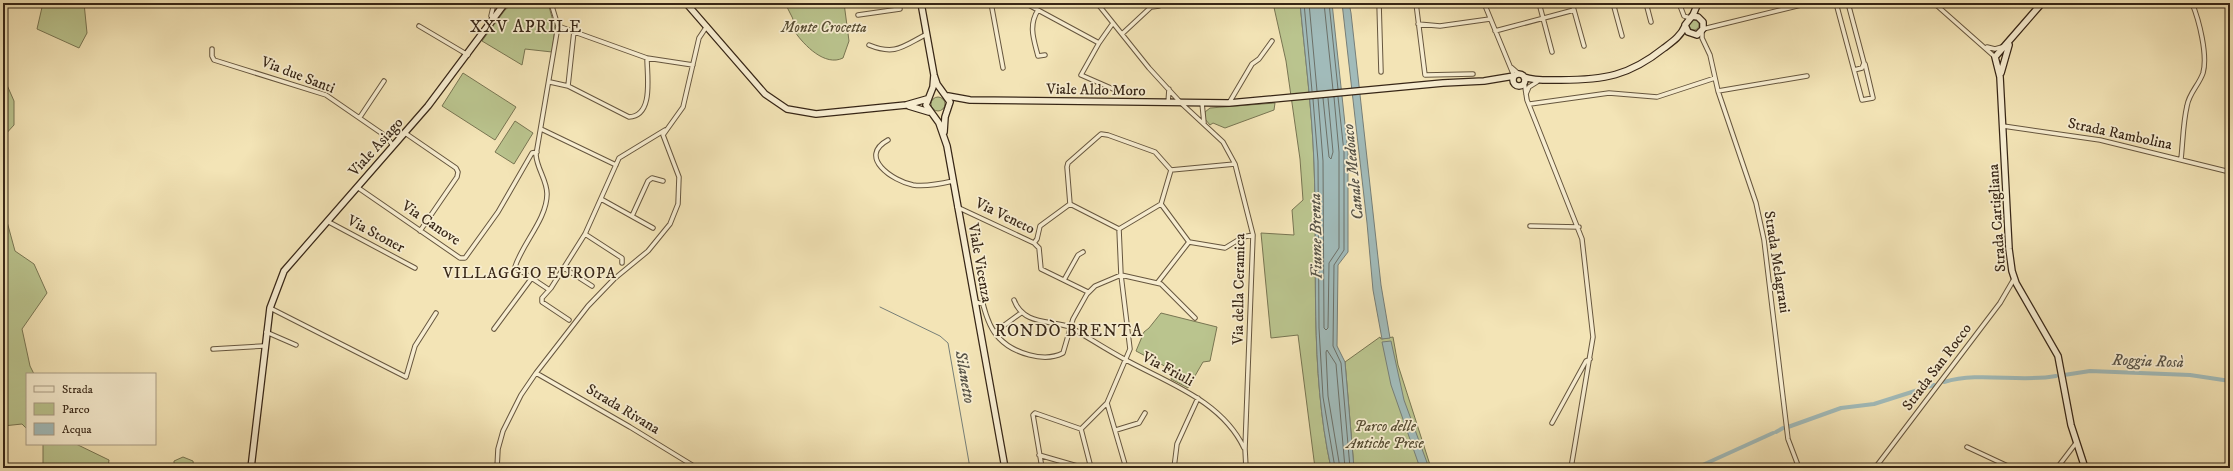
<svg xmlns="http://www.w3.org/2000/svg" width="2233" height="471" viewBox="0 0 2233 471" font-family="'IM FELL DW Pica',serif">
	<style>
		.green { fill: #bac48e; stroke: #787552 }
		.water { fill: #a1bbba; stroke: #777f78 }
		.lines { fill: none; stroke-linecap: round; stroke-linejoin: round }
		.shore { stroke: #6c7068; stroke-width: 1 }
		.stream { stroke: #777f78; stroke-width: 1 }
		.canal { stroke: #a1bbba; stroke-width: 4 }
		.street-casing { stroke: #66563e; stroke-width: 5.5 }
		.secondary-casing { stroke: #372616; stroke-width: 8 }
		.street { stroke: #f7edd0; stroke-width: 3.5 }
		.secondary { stroke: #f7edd0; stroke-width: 5.5 }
		.labels { text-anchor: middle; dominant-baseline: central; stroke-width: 3.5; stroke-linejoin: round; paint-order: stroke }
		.park-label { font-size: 15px; font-style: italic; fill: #584e34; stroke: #f7edd0 }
		.street-label { font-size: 15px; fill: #372616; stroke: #f7edd0 }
		.water-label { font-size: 16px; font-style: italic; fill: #575347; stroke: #f7edd0 }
		.neighbourhood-label { font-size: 16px; letter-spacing: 1px; fill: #372616; stroke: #f7edd0 }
		.quarter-label { font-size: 17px; letter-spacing: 1px; fill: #372616; stroke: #f7edd0 }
	</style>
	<rect width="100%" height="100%" fill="#f3e4b6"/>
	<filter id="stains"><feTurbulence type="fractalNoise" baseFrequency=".005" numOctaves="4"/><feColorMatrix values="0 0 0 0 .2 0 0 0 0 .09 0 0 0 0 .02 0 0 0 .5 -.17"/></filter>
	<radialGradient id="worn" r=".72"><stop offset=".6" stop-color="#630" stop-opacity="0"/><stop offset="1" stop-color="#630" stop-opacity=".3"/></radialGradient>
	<!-- green -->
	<path class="green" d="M 43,3 L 84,3 L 87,33 L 79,48 L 37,29 Z
		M 513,3 L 548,3 L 555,28 L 552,52 L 525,49 L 522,65 L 482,41 L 505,10 Z
		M 786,3 L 844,3 L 849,41 L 843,58 C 825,67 804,45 795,32 C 793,29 795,26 794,23 C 793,16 787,10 786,3 Z
		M 1273,3 L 1300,3 C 1305,56 1312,110 1314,163 C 1318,265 1309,368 1331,468 L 1315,468 L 1298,335 L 1271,338 L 1261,233 L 1294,235 L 1292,210 L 1303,200 L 1300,159 L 1286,61 Z
		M1689 25a5 5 0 1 1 10 0a5 5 0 1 1-10 0Z
		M 463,73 L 516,107 L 495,140 L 442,106 Z
		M 3,76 L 14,101 L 14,125 L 3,137 Z
		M931 104a7 7 0 1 1 14 0a7 7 0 1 1-14 0Z
		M 1275,103 L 1274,110 L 1225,128 L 1213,123 L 1210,125 L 1205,119 L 1205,112 L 1210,108 Z
		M 515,121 L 533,133 L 514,164 L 495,152 Z
		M 3,207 L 15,251 L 34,264 L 47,293 L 22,329 L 30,366 L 34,374 L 27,374 L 27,429 L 22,424 L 3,426 Z
		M 1161,313 L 1217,327 L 1210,361 L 1203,362 L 1188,388 L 1171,379 L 1174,371 L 1136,351 L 1144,332 L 1149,328 Z
		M 1380,337 L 1381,339 L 1393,337 L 1398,365 L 1431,468 L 1354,468 L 1345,362 Z
		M 43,444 L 76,444 L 109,460 L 108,468 L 43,468 Z
		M 183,457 L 193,461 L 194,468 L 174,468 L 174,461 Z"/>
	<!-- water -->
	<path class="water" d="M 1300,3 L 1332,3 L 1348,152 L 1348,252 L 1338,265 L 1337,346 L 1345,362 L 1354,468 L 1331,468 C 1309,368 1318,265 1314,163 C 1312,110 1305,56 1300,3 Z
		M 1342,3 L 1349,3 L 1351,13 L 1381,285 L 1390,338 L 1382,339 L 1373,290 L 1367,223 Z
		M 1391,341 L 1404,400 L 1429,468 L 1420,468 L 1391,385 L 1382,342 Z"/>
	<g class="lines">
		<!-- shore -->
		<path class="shore" d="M 1304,3 L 1312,91
			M 1309,3 L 1317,91
			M 1324,3 L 1333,90
			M 1329,3 L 1338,89
			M 1338,97 L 1344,152 L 1344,250 L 1334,265 L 1333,346 L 1341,363 L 1350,468
			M 1318,98 L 1323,161 L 1324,328 L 1326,330 L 1328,328 L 1329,263 L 1339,248 L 1339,152 L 1334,97
			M 1323,98 L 1329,157 L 1331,159 L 1333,152 L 1328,98
			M 1313,99 L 1318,161 L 1319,328 L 1323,397 L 1335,468
			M 1340,468 L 1328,396 L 1326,352 L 1327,350 L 1336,364 L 1345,468"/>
		<!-- stream -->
		<path class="stream" d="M 880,307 L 940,336 L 948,343 L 970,468"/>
		<!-- canal -->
		<path class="canal" d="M 2064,375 L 2090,371 L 2190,375 L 2230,381
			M 1944,382 C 1981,371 2019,383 2056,376
			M 1788,427 L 1841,408 L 1874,404 L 1934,385
			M 1776,432 L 1783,428
			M 1696,468 L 1773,433"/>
		<defs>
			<path id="street" d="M 991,3 L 1003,68
				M 1025,3 L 1099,43
				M 1097,3 L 1149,68 L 1181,103 L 1223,142 L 1235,164 L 1253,235 L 1245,449 L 1246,468
				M 1379,3 L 1381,72
				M 1416,3 L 1425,75 L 1473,74
				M 1484,3 L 1514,76
				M 1539,3 L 1552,52
				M 1572,3 L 1584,46
				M 1613,3 L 1622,36
				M 1646,3 L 1651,22
				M 1679,3 L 1684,16 L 1690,18
				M 1836,3 L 1854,70 L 1862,68 L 1864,63 L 1848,3
				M 1934,3 L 1995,57
				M 1038,10 C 1028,26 1034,40 1038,56 L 1045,55
				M 858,15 L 900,9 L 899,3
				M 493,19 L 491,16 L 494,3
				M 1113,23 L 1099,43 L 1081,75 L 1120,92
				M 1418,24 L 1440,26 L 1490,19
				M 419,26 L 468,55
				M 558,26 L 647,58 L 693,65
				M 1703,29 L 1809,3
				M 1495,31 L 1574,10
				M 1702,31 L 1702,38 L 1710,55 L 1718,91 L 1756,203 L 1764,240 L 1788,439 L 1799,468
				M 1122,34 L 1151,7 L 1159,6
				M 869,45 C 896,56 903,46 927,34
				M 1987,47 L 1995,49 L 2002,47
				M 212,49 L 212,56 L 214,60 L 326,95 L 387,137 L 393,146
				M 1511,67 L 1519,74
				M 1854,70 L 1862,100 L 1873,98 L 1865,64
				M 1524,81 L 1527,100 L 1582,239 L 1593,337 L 1571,468
				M 550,82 L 568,86 L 629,117 C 654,116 647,76 647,58
				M 568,86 L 574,31
				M 1718,91 L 1807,76
				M 1526,94 L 1529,87 L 1537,82
				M 1168,103 L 1169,89
				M 1202,103 L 1204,123
				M 1229,103 L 1252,64 L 1259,59 L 1272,41
				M 1530,104 L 1609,93 L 1657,97 L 1715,78
				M 360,117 L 384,81
				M 2003,126 L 2100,140 L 2230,172
				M 541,129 L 616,165
				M 405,133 L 456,168 L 458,172 L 457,177 L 420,231
				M 888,140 C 857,157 893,181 913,185 C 926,187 940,184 953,181
				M 2181,159 C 2183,141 2183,123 2187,106 C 2189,93 2199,85 2203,73 C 2208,55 2199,20 2192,3
				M 1171,170 L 1235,164
				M 357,187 L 460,258 L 465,258 L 498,212 L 532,153 L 537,152
				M 601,199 L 653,228
				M 1070,204 L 1119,229
				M 1161,204 L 1189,242
				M 957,207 L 1034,243 L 1039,248 L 1041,269 L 1088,292
				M 632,216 L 648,181 L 652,178 L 663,181
				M 327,221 L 415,268
				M 1530,226 L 1579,227
				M 1119,229 L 1121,275 L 1130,349 L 1107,403 L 1126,468
				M 1119,229 L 1161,204 L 1171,170
				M 585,234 L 622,258 L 622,263
				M 1189,242 L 1225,248 L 1243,237 L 1253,235
				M 1034,243 L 1037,239 L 1040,226 L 1070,204 L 1067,167 L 1068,163 L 1101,134 L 1108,135 L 1155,152 L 1171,170
				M 564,268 L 592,286
				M 1064,280 L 1078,255 L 1083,252
				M 1158,282 L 1189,242
				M 548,289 L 515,267 C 522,244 547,219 547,194 C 547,180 537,169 536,155 L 558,26 L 551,3
				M 1014,300 C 1023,325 1050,320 1070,327 C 1089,338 1107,350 1126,360 C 1168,383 1222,401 1244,448
				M 975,302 L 983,304 C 986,316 990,329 999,338 C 1013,353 1044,363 1063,353 L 1073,319 L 1087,294 L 1095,286 L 1121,275 L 1161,284 L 1195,318
				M 270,308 L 406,377 L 415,346 L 436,313
				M 569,320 L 542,302 L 542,298 L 551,288 L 585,234 L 619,158 L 665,130
				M 494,329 L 531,279
				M 266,332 L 296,345
				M 995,332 L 1021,313
				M 213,349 L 264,346
				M 536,373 L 630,427 L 697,468
				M 1552,423 L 1586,361 L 1590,359
				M 1116,430 L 1139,423 L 1145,413
				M 1967,447 L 2012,468
				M 1039,455 L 1084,468
				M 497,468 L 498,449 L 503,431 L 521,395 L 536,373 L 588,306 L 614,279 L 648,251 L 670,224 L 678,204 L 679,177 L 663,135 L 683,107 L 699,38 L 707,26
				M 1042,468 L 1033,415 L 1035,413 L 1081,429
				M 1091,468 L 1081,429 L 1107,403
				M 1174,468 L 1177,444 L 1198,398
				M 1875,468 L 2000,303 L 2014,279
				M 2057,468 L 2076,443"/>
			<path id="secondary" d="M 686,3 L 765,94 L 787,109 L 816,114 L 906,105 L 927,99
				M 921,3 L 934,75 L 937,84 L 950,102 L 945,117 L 944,132
				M 2042,3 L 1995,57 L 2000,77 L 2009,249 L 2012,271 L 2016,283 L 2058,356 L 2071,425 L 2085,468
				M 1692,16 L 1698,17 L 1703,22 L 1703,29 L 1697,35 L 1688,32 L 1685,25 L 1693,15 L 1698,3
				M 2001,73 L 2009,45
				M1513 80a6 6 0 1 1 12 0a6 6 0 1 1-12 0Z
				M 934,75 L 933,87 L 926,105 L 939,123 L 947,146 L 1005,468
				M 1524,77 C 1535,81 1549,80 1561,80 C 1604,80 1629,76 1664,48 C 1672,42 1681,36 1685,26
				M 948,96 L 970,100 L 1229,103 L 1443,83 L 1484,81 L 1514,76
				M 909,106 L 929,112
				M 251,468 L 270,308 L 284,271 L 428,106 L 505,3"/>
		</defs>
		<!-- street casing -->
		<use href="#street" class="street-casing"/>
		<!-- secondary casing -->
		<use href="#secondary" class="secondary-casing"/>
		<!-- street -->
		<use href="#street" class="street"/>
		<!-- secondary -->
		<use href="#secondary" class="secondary"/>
	</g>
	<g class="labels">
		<!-- park labels -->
		<g class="park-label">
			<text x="824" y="27">Monte Crocetta</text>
			<text x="1385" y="426">Parco delle<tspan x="1385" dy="17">Antiche Prese</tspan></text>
		</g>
		<!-- street labels -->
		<g class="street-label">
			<text transform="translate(298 75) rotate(21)">Via due Santi</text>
			<text transform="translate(1096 90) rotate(1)">Viale Aldo Moro</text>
			<text transform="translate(2120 134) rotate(12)">Strada Rambolina</text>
			<text transform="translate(376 147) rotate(-48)">Viale Asiago</text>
			<text transform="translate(1005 216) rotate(26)">Via Veneto</text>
			<text transform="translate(1997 218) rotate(-94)">Strada Cartigliana</text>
			<text transform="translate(431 223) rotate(34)">Via Canove</text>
			<text transform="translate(376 234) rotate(28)">Via Stoner</text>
			<text transform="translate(1777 262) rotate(81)">Strada Melagrani</text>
			<text transform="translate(980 263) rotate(80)">Viale Vicenza</text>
			<text transform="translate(1239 289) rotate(-89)">Via della Ceramica</text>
			<text transform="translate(1937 367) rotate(-53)">Strada San Rocco</text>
			<text transform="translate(1168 369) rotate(28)">Via Friuli</text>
			<text transform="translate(623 409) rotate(31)">Strada Rivana</text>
		</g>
		<!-- water labels -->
		<g class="water-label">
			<text transform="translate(1353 172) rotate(-96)">Canale Medoaco</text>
			<text transform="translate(1316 236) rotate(-91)">Fiume Brenta</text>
			<text transform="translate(2148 361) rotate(2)">Roggia Rosà</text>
			<text transform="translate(965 377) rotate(80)">Silanetto</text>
		</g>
		<!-- neighbourhood labels -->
		<g class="neighbourhood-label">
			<text x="530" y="273">VILLAGGIO EUROPA</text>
		</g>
		<!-- quarter labels -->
		<g class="quarter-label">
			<text x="526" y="27">XXV APRILE</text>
			<text x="1069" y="331">RONDÒ BRENTA</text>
		</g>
	</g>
	<!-- margin -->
	<rect width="2233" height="471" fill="none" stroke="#f3e4b6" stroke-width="16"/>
	<rect x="4" y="4" width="2225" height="463" fill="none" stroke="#372616" stroke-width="2"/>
	<rect x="8" y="8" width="2217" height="455" fill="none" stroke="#372616"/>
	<!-- legend -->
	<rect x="26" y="373" width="130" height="72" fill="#f7edd0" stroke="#aa9d86"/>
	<rect x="34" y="386" width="20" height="6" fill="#f7edd0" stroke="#aa9d86"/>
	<text x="62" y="393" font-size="12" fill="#372616">Strada</text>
	<rect x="34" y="403" width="20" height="12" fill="#bac48e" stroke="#aa9d86"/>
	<text x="62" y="413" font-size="12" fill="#372616">Parco</text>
	<rect x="34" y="423" width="20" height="12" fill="#a1bbba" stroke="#aa9d86"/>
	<text x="62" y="433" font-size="12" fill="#372616">Acqua</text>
	<rect width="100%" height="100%" filter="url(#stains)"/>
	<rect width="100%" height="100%" fill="url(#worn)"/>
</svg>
